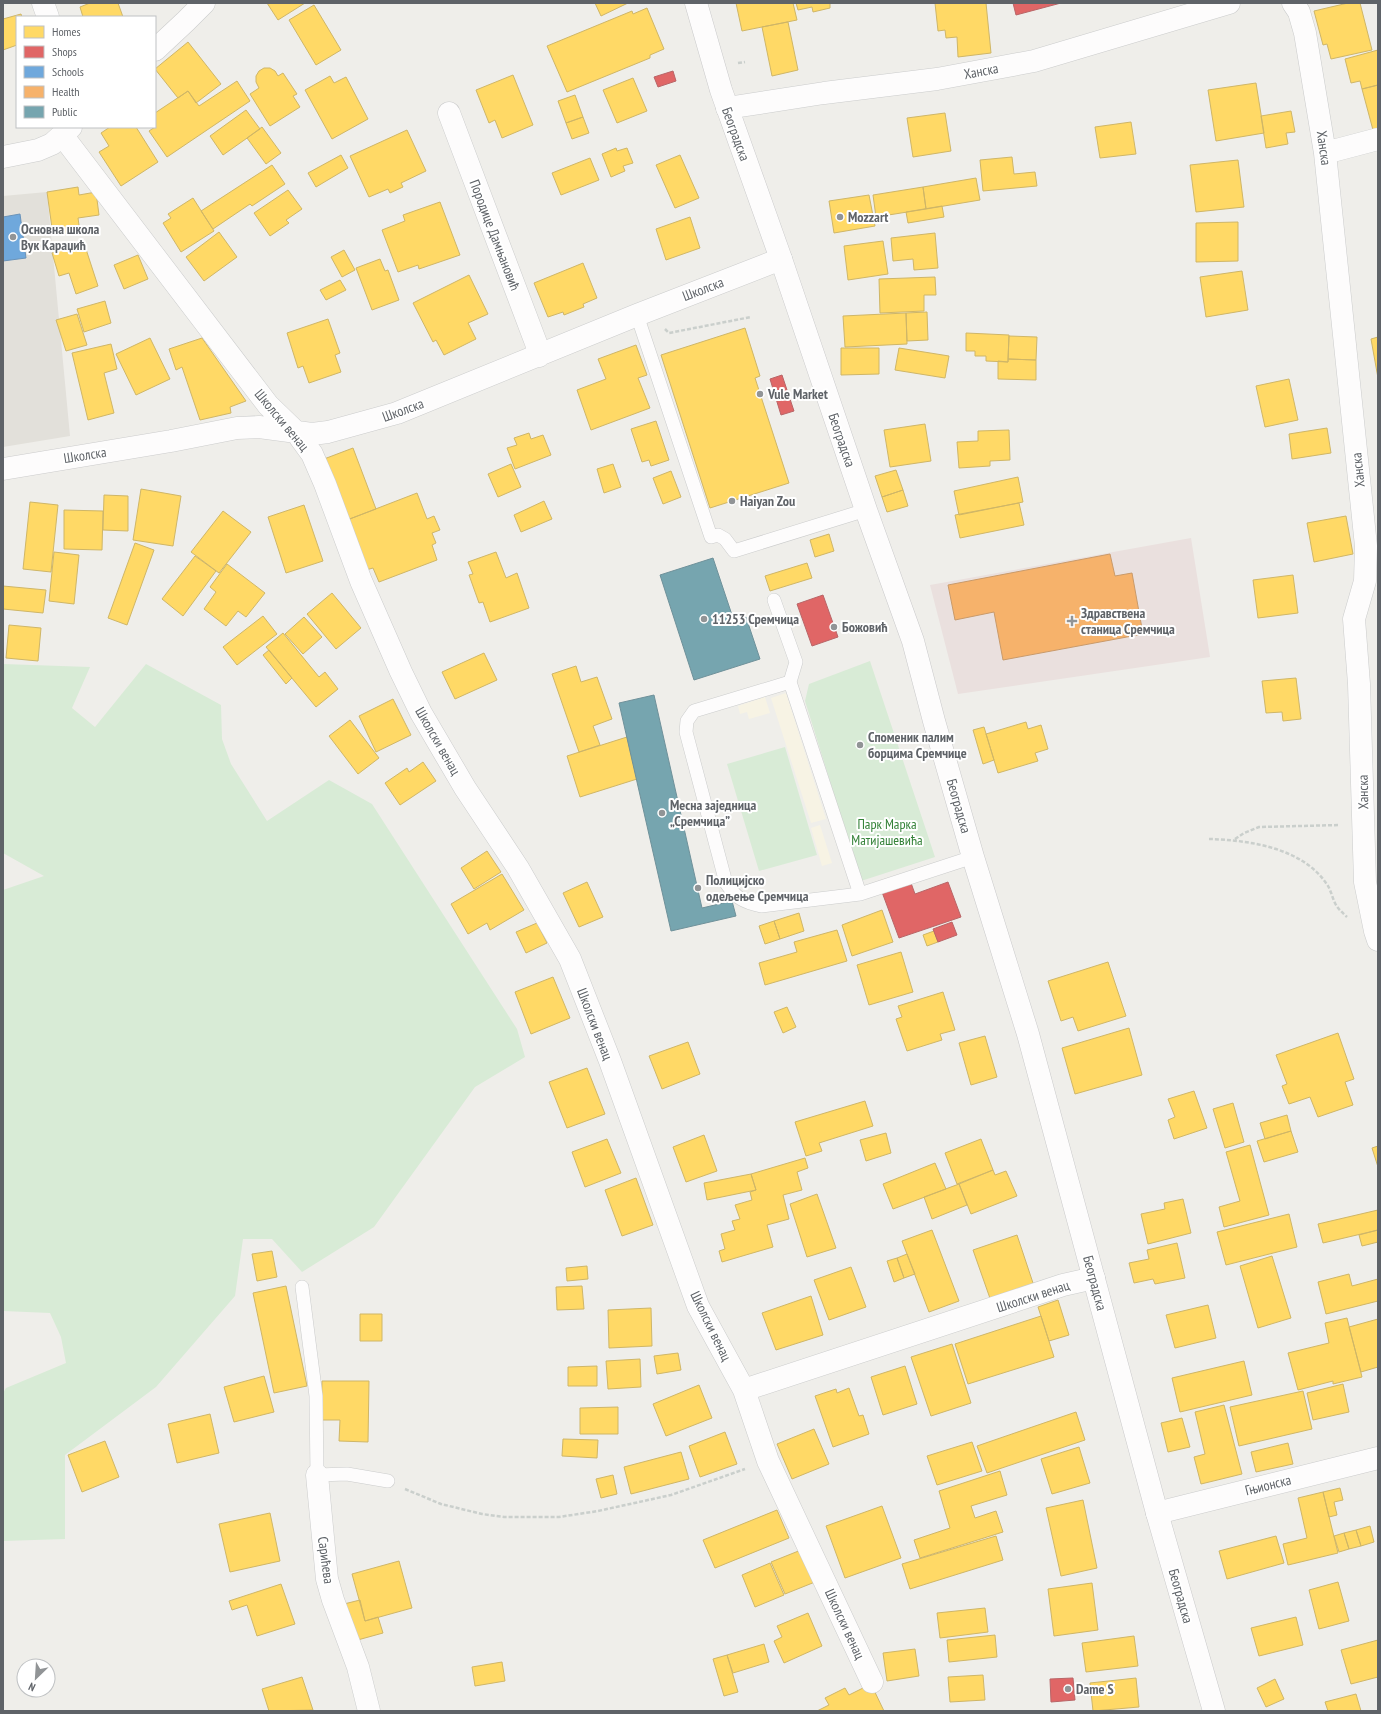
<svg xmlns="http://www.w3.org/2000/svg" width="1381" height="1714" font-family="'PT Sans Narrow',sans-serif">
<style>
.commercial{fill:#f7f3e4}
.education{fill:#e2e0da}
.medical{fill:#eae0de}
.green{fill:#d8ebd6}
.homes{fill:#ffd966;stroke:#cfb667}
.shops{fill:#e06666;stroke:#b96567}
.schools{fill:#6fa8dc;stroke:#6a93b9}
.health{fill:#f6b26b;stroke:#c99a6a}
.public{fill:#76a5af;stroke:#6f919a}
.lines{fill:none;stroke-linecap:round;stroke-linejoin:round}
.service-casing{stroke:#cbcccc;stroke-width:14}
.minor-casing{stroke:#cbcccc;stroke-width:23}
.secondary-casing{stroke:#cacacb;stroke-width:23}
.path{stroke:#cacfcc;stroke-width:2.5;stroke-dasharray:4 2;stroke-linecap:butt}
.service{stroke:#fdfcfc;stroke-width:13}
.minor{stroke:#fdfcfc;stroke-width:22}
.secondary{stroke:#fdfcfc;stroke-width:22}
.poi-dot{fill:#919496;stroke:#fff;stroke-width:1.5}
.labels{text-anchor:middle;stroke-width:4;stroke-linejoin:round;paint-order:stroke}
.street-label{font-size:14px;fill:#5f6368;stroke:#fff}
.poi-label{font-size:14px;font-weight:bold;fill:#5f6368;stroke:#fff;text-anchor:start}
.park-label{font-size:14px;fill:#348238;stroke:#fff}
</style>
<rect width="100%" height="100%" fill="#efeeea"/>
<path class="commercial" d="M786,693l40,126 -15,4 -40,-125z
M765,697l5,16 -21,6 -2,-7 -7,2 -2,-8z
M820,825l12,38 -10,3 -11,-38z"/>
<path class="education" d="M47,192l23,244 -67,11v-251z"/>
<path class="medical" d="M1191,538l19,119 -252,37 -28,-109z"/>
<path class="green" d="M870,661l65,196 -74,24 -56,-180 4,-17z
M3,664l87,3 -18,41 23,19 51,-63 75,41 1,34 9,25 36,57 62,-41 43,24 145,225 8,28 -50,30 -101,140 -72,45 -30,-33h-29l-8,57 -79,91 -91,68v84l-62,2v-148l3,-5 60,-25 -5,-26 -11,-24 -47,-2v-421l41,-14 -41,-23z
M785,747l32,108 -58,16 -32,-107z"/>
<path class="homes" d="M90,3h28l5,14h-40l-3,-10z
M267,3h38l-27,17z
M595,3h33l-27,13z
M736,3h57l4,17 -55,11z
M796,3h34v5l-17,4 -1,-5 -14,3z
M935,3h51l5,50 -33,4 -1,-20 -11,1 -1,-8 -7,1z
M1348,3h12l12,47 -41,9 -4,-15 -4,1 -9,-34z
M314,5l27,45 -25,15 -27,-45z
M647,8l17,41 -14,6v3l-83,34 -20,-46 85,-35 1,3z
M21,14l1,3h-5v28l-14,5v-31z
M788,22l10,48 -26,6 -10,-49z
M188,42l33,42 -25,19 -8,-12 -10,7 -23,-29z
M1378,50v35l-16,4 -2,-8 -9,2 -6,-24z
M264,68h6l5,3 3,5 5,-3 14,21 -4,2 7,11 -30,19 -20,-32 9,-6 -3,-6v-6l3,-5z
M513,75l20,50 -31,13 -7,-18 -6,3 -13,-33z
M330,76l4,7 12,-6 22,42 -36,20 -27,-49z
M633,78l14,33 -30,12 -14,-33z
M237,81l13,20 -83,56 -18,-26 6,-4v-14l33,-22 11,15z
M1256,83l8,50 -48,8 -8,-51z
M1378,85v43l-5,2 -11,-41z
M575,95l8,22 -17,6 -8,-22z
M246,110l14,19 -37,26 -13,-19z
M1291,111l4,21 -9,1 2,11 -22,4 -5,-32z
M945,113l6,38 -38,6 -6,-39z
M583,117l6,16 -17,6 -6,-16z
M1131,122l5,32 -36,4 -5,-31z
M110,127h26l22,35 -37,24 -22,-34 10,-6 -8,-13z
M262,127l19,26 -15,11 -19,-26z
M407,130l19,41 -25,12 2,4 -13,6 -2,-4 -19,8 -19,-41z
M616,148l1,3 10,-3 6,15 -10,3 2,5 -14,6 -9,-23z
M341,155l7,13 -32,19 -8,-14z
M680,155l19,43 -24,10 -19,-43z
M1012,157l2,17 21,-2 2,14 -54,5 -3,-31z
M590,158l9,22 -38,15 -9,-22z
M1238,160l6,47 -48,5 -6,-47z
M272,165l13,19 -33,22 -2,-2 -37,25 -12,-18z
M976,178l4,22 -54,9 -3,-22z
M78,187l1,8 17,-3 3,23 -21,3 2,14 -27,3 -6,-43z
M923,187l3,22 -50,8 -3,-22z
M288,190l14,19 -16,11 3,3 -19,13 -16,-23z
M869,195l6,31 -41,7 -5,-32z
M193,198l21,33 -33,21 -18,-29 8,-5 -3,-4z
M440,202l20,53 -41,14 -1,-4 -20,7 -16,-42 23,-9 -2,-6z
M942,206l2,11 -36,6 -2,-11z
M690,217l10,31 -34,12 -10,-31z
M1238,222v39l-42,1v-39z
M219,232l18,25 -33,24 -18,-24z
M935,233l3,35 -24,2 -1,-11 -20,2 -2,-23z
M883,241l5,33 -40,6 -4,-34z
M84,243l14,43 -22,8 -7,-21 -10,3 -7,-23z
M344,250l11,20 -13,7 -11,-20z
M138,255l10,24 -24,10 -10,-24z
M380,259l5,12 3,-1 11,30 -27,10 -16,-42z
M583,263l14,35 -14,6 1,3 -20,8 -1,-3 -15,5 -14,-34z
M1242,271l6,39 -42,7 -6,-40z
M469,275l19,39 -20,9 8,16 -32,16 -8,-15 -3,2 -20,-39z
M935,277l1,18h-12v16l-44,2 -1,-34z
M340,280l6,10 -20,10 -6,-10z
M105,301l6,22 -27,9 -7,-23z
M927,312l1,28 -21,1 -1,-28z
M906,313l1,31 -62,3 -2,-31z
M77,314l10,31 -21,6 -10,-31z
M328,319l12,34 -5,2 6,17 -32,11 -6,-17 -5,2 -11,-35z
M745,328l15,48 -5,2 34,105 -79,25 -49,-153z
M966,333l43,2 -1,27 -22,-1v-5h-11v-5h-9z
M1009,336l28,1 -1,23 -28,-1z
M1378,337v41l-7,-39z
M150,338l20,41 -34,16 -20,-41z
M202,338l44,63 -16,6 1,6 -31,7 -18,-53 -6,3 -7,-21z
M111,344l6,25 -13,4 10,40 -26,7 -16,-67z
M636,345l11,30 -9,3 12,30 -59,22 -14,-40 29,-11 -8,-20z
M841,348h38v26l-38,1z
M899,348l50,8 -4,22 -50,-8z
M1008,359l28,1v20l-38,-1v-18l10,1z
M1289,379l9,41 -33,7 -9,-41z
M656,421l13,39 -18,6 -2,-6 -7,2 -11,-33z
M925,424l6,37 -41,6 -6,-37z
M1327,428l4,25 -39,6 -3,-25z
M1009,430l1,30 -20,1v5l-31,2 -2,-26 21,-1v-10z
M529,433l2,6 12,-4 8,20 -36,14 -8,-21 10,-3 -3,-7z
M353,448l23,61 -29,11 -23,-61z
M511,464l10,23 -23,10 -10,-23z
M613,464l8,23 -17,6 -7,-24z
M896,470l7,20 -21,7 -7,-21z
M671,471l10,26 -18,7 -10,-26z
M1018,477l5,25 -64,13 -5,-24z
M141,489l40,7 -8,50 -40,-6z
M903,490l5,16 -21,6 -5,-15z
M417,493l10,26 7,-3 6,14 -8,3 4,10 -4,2 5,15 -58,22 -6,-14 -7,2 -19,-50z
M104,495l24,1v35l-25,-1z
M544,501l8,18 -31,13 -7,-17z
M30,502l28,3 -7,67 -28,-3z
M1019,503l5,22 -64,13 -5,-23z
M304,505l19,56 -37,12 -18,-56z
M64,510l39,1 -1,39 -38,-1z
M223,511l28,21 -32,41 -28,-21z
M1346,516l7,38 -39,8 -7,-39z
M829,534l5,17 -19,6 -5,-17z
M135,543l19,7 -27,75 -19,-7z
M54,552l25,3 -5,49 -25,-3z
M496,552l10,26 11,-5 12,35 -39,14 -7,-20 -4,1 -10,-28 4,-1 -5,-12z
M195,556l21,15 -33,45 -21,-17z
M807,563l5,15 -42,13 -5,-15z
M227,564l38,29 -19,24 -8,-6 -12,15 -22,-17 12,-17 -6,-5z
M1293,575l5,38 -40,5 -5,-38z
M3,586l43,4 -3,23 -40,-4z
M332,593l29,35 -25,21 -29,-35z
M263,616l14,18 -40,31 -14,-18z
M304,617l18,20 -19,17 -18,-20z
M9,625l32,3 -3,33 -32,-3z
M283,633l36,44 6,-5 13,17 -22,18 -50,-60z
M269,650l23,28 -6,6 -23,-29z
M484,653l13,27 -42,19 -13,-27z
M576,666l5,16 16,-5 15,42 -19,7 7,19 -21,7 -27,-78z
M1296,678l5,41 -18,2 -1,-9 -16,1 -4,-32z
M393,699l18,36 -35,17 -17,-36z
M350,720l29,38 -21,16 -29,-38z
M1026,722l2,7 13,-4 7,24 -13,4 3,8 -40,12 -12,-39z
M984,727l10,33 -11,4 -10,-34z
M627,737l10,42 -57,18 -13,-41z
M423,762l13,19 -36,24 -15,-22 22,-15 2,4z
M487,851l14,21 -27,17 -13,-21z
M502,874l22,36 -34,20 -3,-7 -19,11 -17,-30z
M587,882l16,35 -24,10 -16,-34z
M882,910l11,32 -41,14 -10,-31z
M799,913l5,18 -24,8 -6,-18z
M774,921l6,18 -15,5 -6,-18z
M537,923l10,20 -21,10 -10,-21z
M837,930l10,31 -82,24 -6,-22 38,-11 -3,-10z
M934,931l4,11 -11,4 -4,-11z
M901,952l12,40 -44,13 -12,-40z
M1108,962l18,54 -48,15 -5,-14 -12,4 -13,-40z
M553,977l17,41 -39,16 -16,-42z
M943,992l12,38 -15,4 2,6 -35,11 -11,-32 6,-2 -4,-11z
M787,1007l9,20 -13,6 -9,-21z
M1129,1028l13,47 -67,19 -13,-46z
M1338,1033l16,46 -9,3 8,23 -35,12 -8,-20 -21,7 -7,-18 5,-2 -11,-29z
M985,1036l12,41 -26,8 -12,-42z
M688,1042l12,32 -38,15 -13,-33z
M587,1068l18,46 -38,14 -18,-46z
M1194,1091l13,37 -33,11 -6,-19 7,-3 -7,-18z
M865,1101l8,25 -54,17 3,8 -16,5 -11,-34z
M1233,1103l11,39 -19,6 -12,-39z
M1287,1115l4,16 -26,8 -5,-16z
M1291,1131l7,21 -34,10 -7,-21z
M886,1133l5,20 -25,8 -6,-21z
M704,1135l13,36 -31,11 -13,-35z
M607,1139l14,34 -36,14 -13,-35z
M981,1139l12,31 -36,14 -12,-31z
M1250,1145l19,70 -45,12 -5,-20 21,-6 -14,-49z
M1378,1146v21l-6,-19z
M805,1158l3,10 -11,4 5,18 -19,5 6,24 -22,6 6,22 -51,15 -3,-11 6,-2 -4,-15 14,-4 -3,-9 8,-2 -5,-14 17,-5 -2,-8 6,-2 -5,-16z
M935,1163l11,26 -53,20 -10,-25z
M993,1170l2,5 11,-4 11,25 -46,18 -12,-30z
M751,1174l5,16 -49,10 -3,-17z
M636,1178l17,47 -31,11 -17,-46z
M959,1184l8,21 -35,14 -8,-22z
M817,1194l19,54 -29,9 -17,-53z
M1183,1199l8,34 -43,11 -7,-30 24,-5 -1,-6z
M1378,1210v20l-55,13 -5,-19z
M1289,1214l8,33 -71,18 -9,-33z
M932,1230l27,71 -30,11 -27,-71z
M1378,1230v12l-16,4 -3,-11z
M1017,1235l18,54 -43,15 -19,-54z
M1177,1243l8,35 -30,6 -2,-5 -19,4 -5,-20 20,-4 -2,-9z
M272,1251l5,26 -20,4 -5,-27z
M907,1254l8,20 -11,4 -7,-20z
M1272,1256l19,62 -33,10 -18,-62z
M897,1258l7,20 -10,4 -7,-21z
M587,1266l1,13 -21,2 -1,-13z
M851,1267l15,40 -37,13 -15,-40z
M1349,1274l3,12 26,-7v22l-52,13 -8,-32z
M286,1286l21,100 -33,7 -21,-100z
M582,1286l2,23 -27,1 -1,-23z
M811,1296l12,39 -47,15 -14,-37z
M1058,1300l11,35 -20,6 -11,-34z
M1208,1305l8,33 -41,10 -9,-33z
M651,1308l1,38 -43,2 -1,-38z
M360,1314h22v27h-22z
M1041,1316l13,41 -86,27 -13,-40z
M1347,1318l15,59 -29,7v-3l-35,9 -10,-37 41,-10 -4,-20z
M1378,1319v48l-17,5 -12,-45z
M952,1344l19,59 -40,13 -20,-59z
M678,1353l3,17 -24,4 -3,-18z
M640,1359l1,28 -33,2 -2,-28z
M1244,1361l8,34 -72,17 -8,-34z
M597,1366v20h-29v-19z
M905,1366l12,38 -34,11 -12,-38z
M264,1376l10,36 -40,10 -10,-35z
M322,1381h47l-1,61 -29,-1 1,-21h-19z
M1343,1384l6,28 -36,8 -6,-27z
M699,1385l13,33 -46,18 -13,-32z
M849,1388l10,28 4,-1 6,19 -36,13 -18,-51 21,-7 1,4z
M1303,1391l9,38 -73,17 -9,-39z
M1224,1405l18,69 -41,10 -7,-27 11,-3 -10,-42z
M618,1407v27h-38v-26z
M1076,1412l9,28 -98,33 -10,-27z
M210,1414l9,39 -42,10 -9,-39z
M1182,1418l8,29 -22,5 -7,-29z
M814,1429l15,35 -37,15 -15,-35z
M725,1432l12,32 -37,13 -11,-31z
M563,1439l35,1 -1,18 -35,-2z
M105,1441l14,36 -37,15 -14,-37z
M972,1442l10,29 -45,14 -10,-29z
M1288,1443l5,21 -37,8 -5,-20z
M1079,1447l11,36 -38,11 -11,-35z
M681,1452l8,27 -58,15 -7,-27z
M1000,1471l7,24 -36,11 4,12 21,-7 7,21 -83,26 -6,-18 36,-12 -11,-37z
M613,1475l4,19 -16,4 -5,-19z
M1340,1488l3,12 -9,2 3,13 -8,2 -6,-25z
M1323,1492l15,61 -50,12 -5,-21 24,-6 -9,-40z
M1083,1500l14,68 -36,8 -15,-68z
M882,1506l19,52 -56,20 -19,-52z
M777,1510l12,28 -74,30 -12,-28z
M270,1513l10,48 -50,11 -11,-48z
M1370,1526l4,16 -13,4 -5,-16z
M1356,1530l5,16 -12,3 -5,-16z
M1344,1533l5,16 -10,3 -5,-16z
M996,1536l7,24 -93,29 -8,-25z
M1276,1536l8,27 -57,16 -8,-28z
M801,1550l14,32 -30,12 -14,-32z
M399,1561l13,47 -47,13 -13,-47z
M770,1563l14,32 -29,12 -13,-32z
M1338,1582l11,39 -30,8 -10,-39z
M1092,1583l6,47 -44,6 -6,-47z
M281,1584l14,40 -38,12 -10,-31 -15,5 -3,-9z
M360,1600l5,21 13,-4 5,16 -29,8 -10,-37z
M985,1608l3,24 -48,6 -3,-25z
M808,1613l14,33 -38,17 -10,-22 8,-4 -5,-11z
M1296,1617l7,28 -44,11 -8,-28z
M995,1635l2,22 -48,5 -2,-22z
M1134,1636l4,30 -52,6 -4,-29z
M1378,1640v37l-27,7 -10,-34z
M764,1644l5,18 -36,11 -6,-18z
M915,1649l4,27 -32,5 -4,-28z
M727,1655l11,37 -14,4 -11,-37z
M502,1662l3,19 -30,5 -3,-19z
M983,1675l2,25 -35,2 -2,-25z
M302,1677l11,33 -44,1 -7,-22z
M1136,1678l3,29 -46,4 -3,-28z
M1275,1679l9,20 -18,8 -9,-19z
M871,1684l13,27h-67l12,-6 -4,-7 20,-10 4,7z
M1356,1694l5,17h-33l-3,-9z"/>
<path class="shops" d="M1013,3h48l-45,12z
M673,71l3,10 -18,6 -4,-10z
M782,375l12,36 -13,4 -11,-36z
M823,595l15,42 -26,9 -15,-42z
M948,882l13,35 -62,21 -17,-46 29,-9 4,11z
M952,922l5,13 -19,7 -5,-13z
M1073,1678l2,22 -24,2 -1,-23z"/>
<path class="schools" d="M20,214l6,44 -23,3v-44z"/>
<path class="health" d="M1110,554l5,22 17,-3 11,61 -140,26 -9,-48 -39,8 -7,-35z"/>
<path class="public" d="M713,558l21,63 12,-4 14,42 -66,21 -34,-105z
M654,695l48,213 30,-7 4,15 -65,15 -52,-228z"/>
<g class="lines">
<defs>
<path id="service" d="M637,315l74,222 7,-2 7,4 9,12 132,-41
M774,600l22,62 -6,20 -96,29 -7,10 -1,11 40,151c10,15 17,19 35,23l99,-12 113,-37
M790,682l70,212
M302,1287l14,109 1,79 30,-1 41,7"/>
<path id="minor" d="M43,3l5,14
M1293,3l6,9 6,21 20,120 41,393 -1,35 -11,38 5,65 6,198 10,49 3,9
M155,50l31,-29 18,-18
M727,108l97,-15 113,-14 97,-18 195,-58
M449,113l87,230 3,13
M62,135l206,270 28,27 16,22 13,30 36,97 40,91 20,41 44,75 53,80 52,91 40,102 88,245 46,84 319,-105 31,-7
M1325,153l53,-14
M3,157l35,-7 14,-6 19,-17
M3,469l168,-28 66,-13 22,-1 53,7 16,-2 69,-19 240,-98 144,-56
M744,1390l24,71 104,221
M317,1475l10,104 6,21 25,67 11,44
M1157,1513l221,-55"/>
<path id="secondary" d="M696,3l25,87 60,169 85,251 47,131 21,80 39,136 55,177 129,479 57,198"/>
</defs>
<use href="#service" class="service-casing"/>
<use href="#minor" class="minor-casing"/>
<use href="#secondary" class="secondary-casing"/>
<path class="path" d="M738,63l7,-1
M665,329l4,4 82,-16
M1209,839c40,1 93,9 117,44 5,6 6,15 10,22 3,5 7,8 11,12
M1235,839l9,-6 15,-6 81,-2
M405,1489l36,15 41,10 22,3h55l39,-6 73,-16 74,-26"/>
<use href="#service" class="service"/>
<use href="#minor" class="minor"/>
<use href="#secondary" class="secondary"/>
</g>
<g class="poi-dot">
<circle cx="840" cy="217" r="4"/>
<circle cx="13" cy="237" r="4"/>
<circle cx="760" cy="394" r="4"/>
<circle cx="732" cy="501" r="4"/>
<circle cx="704" cy="619" r="4"/>
<path d="M1070 615h4v4h4v4h-4v4h-4v-4h-4v-4h4z"/>
<circle cx="834" cy="627" r="4"/>
<circle cx="860" cy="745" r="4"/>
<circle cx="662" cy="813" r="4"/>
<circle cx="698" cy="888" r="4"/>
<circle cx="1068" cy="1689" r="4"/>
</g>
<g class="labels">
<g class="street-label">
<text transform="translate(981 71) rotate(-11)" y="5">Ханска</text>
<text transform="translate(736 134) rotate(70)" y="5">Београдска</text>
<text transform="translate(1324 148) rotate(82)" y="5">Ханска</text>
<text transform="translate(495 235) rotate(69)" y="5">Породице Дамњановић</text>
<text transform="translate(703 289) rotate(-21)" y="5">Школска</text>
<text transform="translate(403 410) rotate(-20)" y="5">Школска</text>
<text transform="translate(282 420) rotate(50)" y="5">Школски венац</text>
<text transform="translate(842 440) rotate(71)" y="5">Београдска</text>
<text transform="translate(85 455) rotate(-9)" y="5">Школска</text>
<text transform="translate(1358 470) rotate(-96)" y="5">Ханска</text>
<text transform="translate(438 741) rotate(60)" y="5">Школски венац</text>
<text transform="translate(1363 792) rotate(-91)" y="5">Ханска</text>
<text transform="translate(959 806) rotate(74)" y="5">Београдска</text>
<text transform="translate(595 1024) rotate(69)" y="5">Школски венац</text>
<text transform="translate(1095 1283) rotate(75)" y="5">Београдска</text>
<text transform="translate(1033 1296) rotate(-18)" y="5">Школски венац</text>
<text transform="translate(711 1326) rotate(64)" y="5">Школски венац</text>
<text transform="translate(1268 1485) rotate(-14)" y="5">Гњионска</text>
<text transform="translate(326 1560) rotate(82)" y="5">Сарићева</text>
<text transform="translate(1181 1596) rotate(74)" y="5">Београдска</text>
<text transform="translate(845 1624) rotate(65)" y="5">Школски венац</text>
</g>
<g class="poi-label">
<text x="848" y="222">Mozzart</text>
<text x="21" y="234">Основна школа<tspan x="21" dy="16">Вук Караџић</tspan></text>
<text x="768" y="399">Vule Market</text>
<text x="740" y="506">Haiyan Zou</text>
<text x="1081" y="618">Здравствена<tspan x="1081" dy="16">станица Сремчица</tspan></text>
<text x="712" y="624">11253 Сремчица</text>
<text x="842" y="632">Божовић</text>
<text x="868" y="742">Споменик палим<tspan x="868" dy="16">борцима Сремчице</tspan></text>
<text x="670" y="810">Месна заједница<tspan x="670" dy="16">„Сремчица”</tspan></text>
<text x="706" y="885">Полицијско<tspan x="706" dy="16">одељење Сремчица</tspan></text>
<text x="1076" y="1694">Dame S</text>
</g>
<g class="park-label">
<text x="887" y="829">Парк Марка<tspan x="887" dy="16">Матијашевића</tspan></text>
</g>
</g>
<rect width="1381" height="1714" fill="none" stroke="#5f6368" stroke-width="8"/>
<rect x="16" y="16" width="140" height="112" fill="#ffffff" stroke="#bfc1c3"/>
<rect x="24" y="26" width="20" height="12" fill="#ffd966" stroke="#bfc1c3"/>
<text x="52" y="36" font-size="12" fill="#5f6368">Homes</text>
<rect x="24" y="46" width="20" height="12" fill="#e06666" stroke="#bfc1c3"/>
<text x="52" y="56" font-size="12" fill="#5f6368">Shops</text>
<rect x="24" y="66" width="20" height="12" fill="#6fa8dc" stroke="#bfc1c3"/>
<text x="52" y="76" font-size="12" fill="#5f6368">Schools</text>
<rect x="24" y="86" width="20" height="12" fill="#f6b26b" stroke="#bfc1c3"/>
<text x="52" y="96" font-size="12" fill="#5f6368">Health</text>
<rect x="24" y="106" width="20" height="12" fill="#76a5af" stroke="#bfc1c3"/>
<text x="52" y="116" font-size="12" fill="#5f6368">Public</text>
<g transform="translate(36 1678) rotate(205)"><circle r="19" fill="#ffffff" stroke="#bfc1c3"/>
<path d="M0-3L7 15L0 10L-7 15Z" fill="#919496"/>
<text y="-6" font-size="11" font-weight="bold" text-anchor="middle" fill="#5f6368">N</text>
</g>
</svg>
